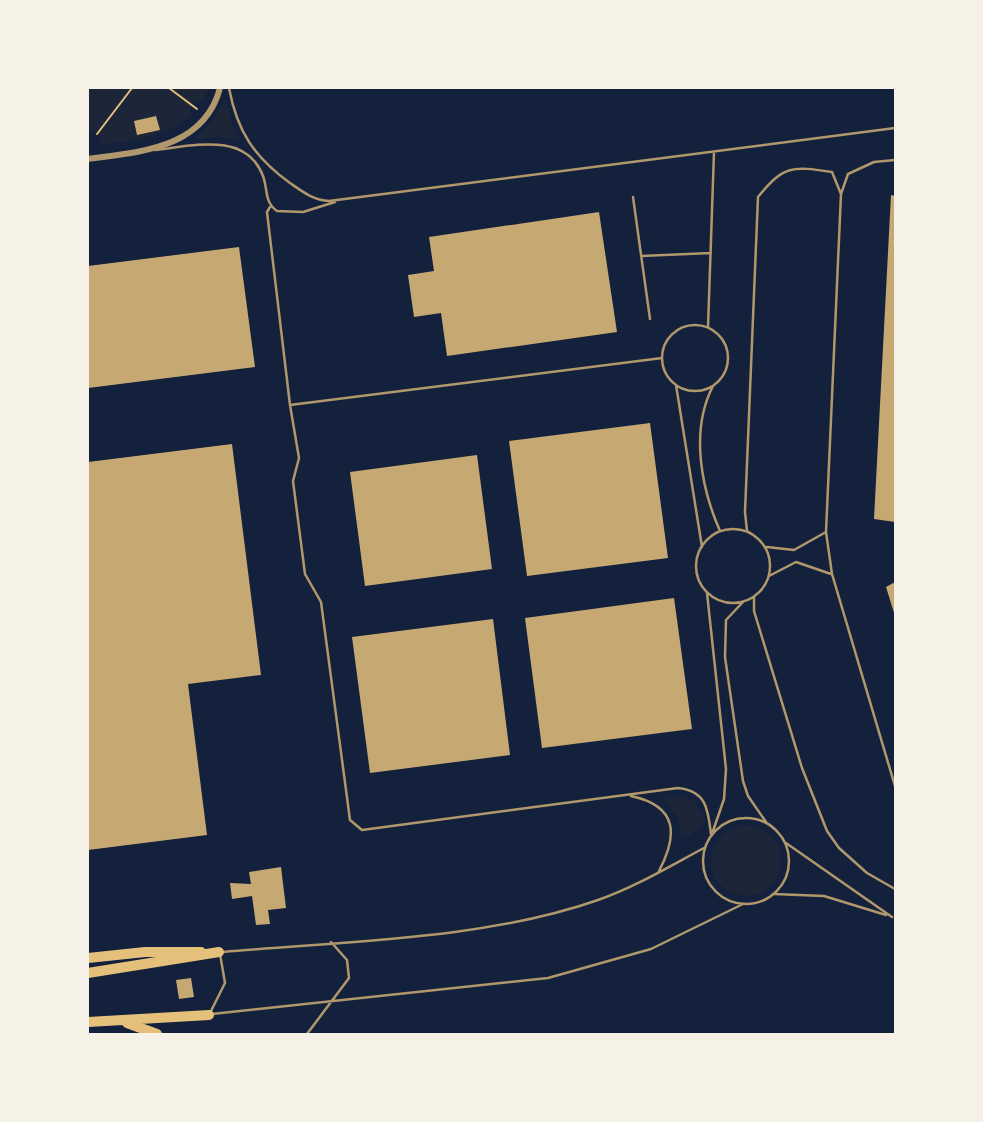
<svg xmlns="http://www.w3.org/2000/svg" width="983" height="1122" font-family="'Titillium Web',sans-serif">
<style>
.green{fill:#1d2539}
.building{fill:#c6a872}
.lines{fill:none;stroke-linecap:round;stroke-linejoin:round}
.path{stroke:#e5c07b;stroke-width:2}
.service{stroke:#b1986c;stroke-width:2.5}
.minor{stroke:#b1986c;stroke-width:6}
.trunk{stroke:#e5c07b;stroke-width:10}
</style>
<rect width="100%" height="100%" fill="#14213d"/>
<path class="green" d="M88,88h121l-7,13h-7l-5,5 2,9c-27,23 -57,25 -91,30l-2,-10 -11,-3z
M226,98l6,27 7,14 -18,-2 -26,2 19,-21z
M680,796l14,5 11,17 -3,8 -16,11 -5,-2 -2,-16 -14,-18 1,-3z
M711 861a35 35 0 1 1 70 0a35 35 0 1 1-70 0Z"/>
<path class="building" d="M156,116l4,14 -23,5 -3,-14z
M891,195l4,1v326l-21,-3z
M599,212l18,120 -170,24 -6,-43 -27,4 -6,-42 26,-4 -5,-34z
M239,247l16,120 -167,21v-122z
M650,423l18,135 -141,18 -18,-135z
M232,444l29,231 -73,9 19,151 -119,15v-388z
M477,455l15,114 -127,17 -15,-114z
M895,582v34l-9,-29z
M674,598l18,131 -150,19 -17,-130z
M493,619l17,136 -140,18 -18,-136z
M281,867l5,41 -18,2 2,14 -14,1 -4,-29 -20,3 -2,-16 21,1 -2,-12z
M191,978l3,19 -15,2 -3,-19z"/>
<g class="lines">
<path class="path" d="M169,88l28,21
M97,134l35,-46"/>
<path class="service" d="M229,88c8,43 25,69 61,95 13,9 23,17 39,18l566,-73
M155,150c37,-4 91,-19 108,26 5,13 1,26 14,35l26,1 32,-10
M895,160l-21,2 -26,12 -7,20 -15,338 6,42 63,212
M633,197l17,122
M270,207l-3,5 23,193
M641,256l70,-3
M662 358a33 33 0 1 1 66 0a33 33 0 1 1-66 0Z
M708,327l6,-175
M662,358l-372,47 9,53 -6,23 12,93 16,28 29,218 12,10 316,-42c29,3 30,22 33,46
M676,385l26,162
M713,386c-23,44 -12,102 7,145
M696 566a37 37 0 1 1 74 0a37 37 0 1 1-74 0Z
M747,531l-2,-19 13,-315c26,-32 34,-31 74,-25l9,22
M767,547l27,3 32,-18
M769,576l27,-14 35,12
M707,593l19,176 -2,30 -11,32
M754,597v14l48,157 25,63 12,17 28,25 28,16
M743,602l-17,18 -1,37 18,124 5,15 18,26
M631,796c47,10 47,39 28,75
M703 861a43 43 0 1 1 86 0a43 43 0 1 1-86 0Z
M786,843l106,74
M774,894l50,2 62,19
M223,952c121,-11 261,-12 375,-52 37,-13 72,-34 106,-52
M210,1013l15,-30 -5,-29
M212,1014l336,-36 103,-29 92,-45
M307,1034l42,-56 -2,-18 -16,-18"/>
<path class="minor" d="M88,159c51,-7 116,-10 132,-71"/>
<path class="trunk" d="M88,958l57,-6h56
M88,973l131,-21
M88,1022l121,-7
M127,1023l30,11"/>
</g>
<rect width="983" height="1122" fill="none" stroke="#f6f1e7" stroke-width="178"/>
</svg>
